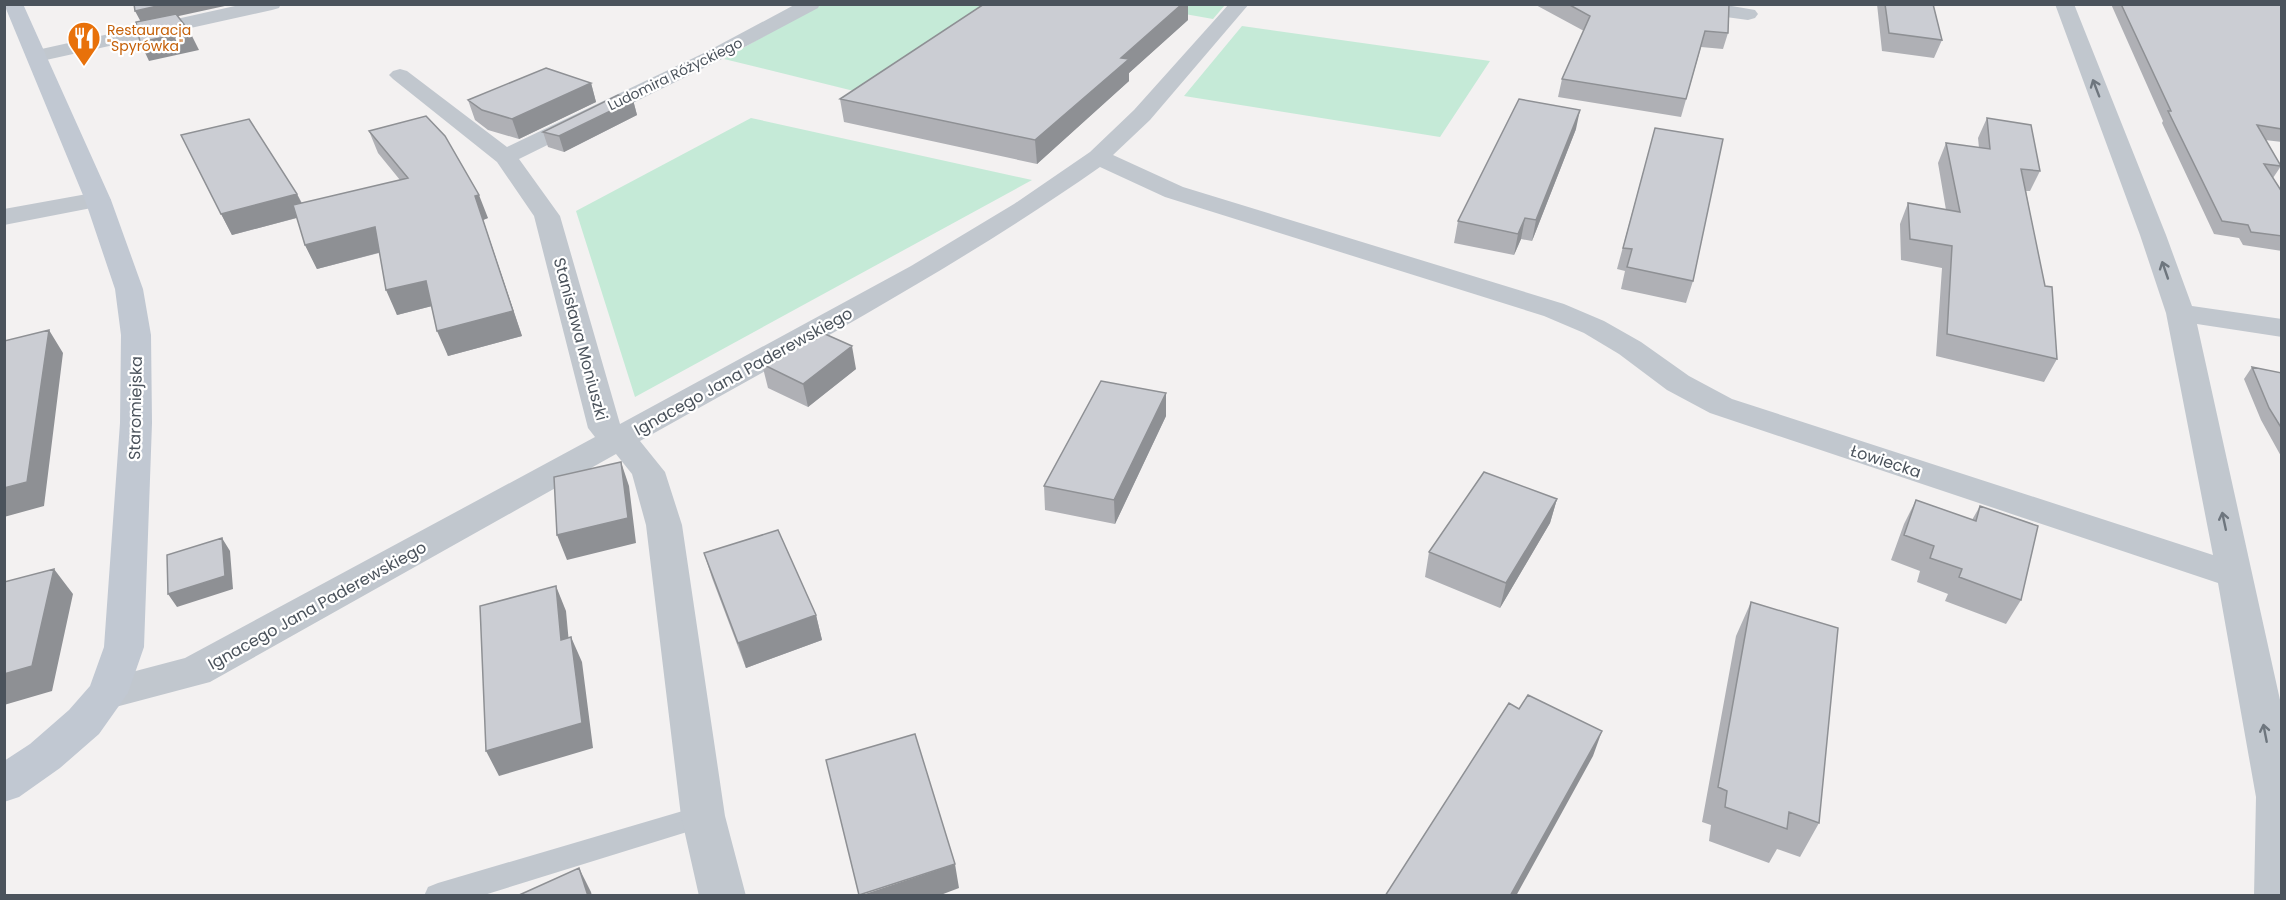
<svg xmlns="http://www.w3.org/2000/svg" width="2286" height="900" font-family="Poppins,sans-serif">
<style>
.green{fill:#c5ead7}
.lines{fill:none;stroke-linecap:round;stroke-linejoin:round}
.lane{fill:#c1c7ce;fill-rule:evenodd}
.street{fill:#c1c7ce;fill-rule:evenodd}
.secondary{fill:#c1c8d2;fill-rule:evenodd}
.wall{fill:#afb0b5}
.shaded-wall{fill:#8e9094}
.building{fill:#cbcdd3;stroke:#8e9094;stroke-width:1.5}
.oneway{stroke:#6e767e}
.labels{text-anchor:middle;stroke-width:4.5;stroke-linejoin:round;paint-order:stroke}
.far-food-label{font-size:14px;fill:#c56008;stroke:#fff;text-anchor:start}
.far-street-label{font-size:14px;fill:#4b535c;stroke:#fff}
.street-label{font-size:16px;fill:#4b535c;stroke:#fff}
</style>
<rect width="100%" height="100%" fill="#f3f1f1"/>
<path class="green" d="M818,5h196l-148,89 -142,-35z
M1134,5h91l-12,14z
M1242,26l248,35 -50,76 -256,-41z
M751,118l281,62 -397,217 -59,-186z"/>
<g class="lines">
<path class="lane" d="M703,805l9,3 4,8 -4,8 -9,3 -222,69h-57l4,-9 10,-4z"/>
<path class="street" d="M244,4h37l-2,4 -7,2 -235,52 -7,-2 -3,-4 3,-4 7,-2z
M796,4h24l-2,4 -98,52 -201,99 41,57 60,208 291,-158 103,-62 76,-52 44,-42 95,-106h20l-99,116 -37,35 70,32 381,117 40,17 37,21 48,34 43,23 481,156 -47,-242 -26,-78 -85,-231h19l92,231 26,71 90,13v18l-85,-13 85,385v187h-28l2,-99 -38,-214 -508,-170 -43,-23 -48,-36 -35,-21 -40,-17 -379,-119 -65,-30c-147,103 -304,186 -460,274l25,31 17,53 43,291 21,80h-47l-18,-80 -35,-291 -14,-51 -16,-20 -406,228 -102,27 -14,-5 -6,-11 6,-11 91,-24 410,-221 -7,-9 -54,-212 -37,-54 -104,-83 -4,-4 4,-4 7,-2 7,2 100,76 199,-95z
M1665,4h55l35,6 3,4 -3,4 -7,2 -74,-10 -7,-2z
M98,192l9,3 4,5 -4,5 -103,20v-16z"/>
<path class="secondary" d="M4,4h19l88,196 32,89 8,46 1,88 -8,224 -16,46 -29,41 -39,34 -41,29 -15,5v-41l26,-17 39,-34 21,-24 14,-39 16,-224 1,-88 -6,-46 -30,-89z"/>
</g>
<path class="wall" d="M1534,4h195l-1,29 -5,16 -22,-2 -20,70 -123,-20 4,-18 22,-48z
M1877,4h56l9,36 -8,18 -52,-7z
M2111,4h171v138l-17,-2 16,26 -8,12 9,14v59l-39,-6 -4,-7 -25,-4 -52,-111 1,-2z
M1188,20l-59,53v8l-92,83 -193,-42 -4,-23z
M591,83l5,19 -77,37 -31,-9 -13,-10 -7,-20z
M633,100l4,15 -73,37 -16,-5 -5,-15z
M1987,118l53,53 -10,20h-4l31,168 -13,23 -108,-26 6,-88 -41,-8 -1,-36 8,-21 38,7 -8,-47 8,-20 33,5 -1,-10z
M1655,128l38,153 -7,22 -65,-14 4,-18 -8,-2z
M1576,129l-44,112 -11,-2 -7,16 -60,-12 4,-22z
M369,131l119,87 -5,2 39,116 -74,20 -16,-50 -35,9 -18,-62 -62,16 -12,-24 -8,-27 -65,17 -51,-100 116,59 5,9 98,-23 -22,-27z
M762,364l94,5 -48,38 -40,-19z
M2252,367l30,6v85l-21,-38 -17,-41z
M1166,393v23l-51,108 -70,-14 -1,-24z
M1557,499l-7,24 -50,85 -75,-31 4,-25z
M1916,500l56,20 8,-14 41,94 -15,24 -61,-23 3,-7 -31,-12 3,-11 -29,-11 13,-36z
M704,553l112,62 6,25 -76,28 -34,-90z
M1751,602l68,221 -19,34 -23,-8 -8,14 -60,-22 2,-16 -9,-3 34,-186z"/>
<path class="shaded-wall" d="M166,4h68l-92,20 -7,-13z
M1182,4h6v16l-59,53v8l-92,83 -2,-24 86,-82z
M190,32l9,18 -50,11 -9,-19z
M591,83l5,19 -77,37 -7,-20z
M633,100l4,15 -73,37 -5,-16z
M1580,110l-4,19 -44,112 4,-21z
M297,194l10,21 -75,20 -11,-21z
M479,195l9,23 -5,2 39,116 -74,20 -11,-25 38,-135z
M1525,218l-4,21 -7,16 4,-21z
M375,227l10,24 -68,18 -12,-24z
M426,281l10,24 -39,10 -11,-25z
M49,330l14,23 -19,153 -40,11v-29z
M852,346l4,23 -48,38 -5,-23z
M1166,393v23l-51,108 -1,-24z
M621,462l8,24 7,57 -69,17 -10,-25z
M1557,499l-7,24 -50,85 6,-25z
M222,538l8,13 3,38 -56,18 -9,-13z
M54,569l19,25 -21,97 -48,14v-31z
M556,586l10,25 5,54 -10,-25z
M816,615l6,25 -76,28 -8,-25z
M571,637l11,25 11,86 -94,28 -13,-25z
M1602,731l-9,25 -77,140h-6z
M955,864l4,24 -21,8h-79z
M579,868l12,24 1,4h-4z"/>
<path class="building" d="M134,4h32l-31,7z
M984,4h198l-61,54 8,1 -94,81 -195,-41z
M1568,4h161l-1,29 -23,-2 -19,68 -124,-20 28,-63z
M1885,4h48l9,36 -53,-7z
M2121,4h161v125l-25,-4 24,41 -17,-2 18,28v44l-31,-4 -3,-7 -26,-4 -54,-110h3z
M176,14l14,18 -50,10 -4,-20z
M546,68l45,15 -79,36 -30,-9 -14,-10z
M618,95l15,5 -74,36 -16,-4z
M1519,99l61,11 -44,110 -11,-2 -7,16 -60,-13z
M426,116l19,20 34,59 -4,1 38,115 -76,20 -11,-50 -40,9 -11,-63 -70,18 -12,-40 115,-27 -39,-47z
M1987,118l44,7 9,46 -19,-2 24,117 7,1 5,72 -110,-25 5,-88 -42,-7 -2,-36 52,9 -14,-69 44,6z
M249,119l48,75 -76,20 -40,-79z
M1655,128l68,11 -30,142 -66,-14 5,-18 -9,-1z
M49,330l-22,152 -23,6v-147z
M816,330l36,16 -49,38 -41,-20z
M2252,367l30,6v56l-13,-21z
M1101,381l65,12 -52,107 -70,-14z
M621,462l7,56 -71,17 -3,-58z
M1484,472l73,27 -51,84 -77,-31z
M1916,500l60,21 4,-15 58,20 -17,74 -62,-23 3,-8 -32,-11 4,-12 -30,-11z
M778,530l38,85 -78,28 -34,-90z
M222,538l3,38 -57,18 -1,-39z
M54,569l-22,97 -28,8v-92z
M556,586l5,54 10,-3 11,86 -96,28 -6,-145z
M1751,602l87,26 -19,195 -30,-11 -2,17 -62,-22 2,-16 -9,-4z
M1528,695l74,36 -92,165h-125l124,-193 10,6z
M915,734l40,130 -96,31 -33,-135z
M579,868l9,28h-71z"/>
<defs><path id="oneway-shaft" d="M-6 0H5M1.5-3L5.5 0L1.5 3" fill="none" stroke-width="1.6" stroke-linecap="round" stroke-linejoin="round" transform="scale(1.5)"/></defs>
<g class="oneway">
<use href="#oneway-shaft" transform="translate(2096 88) rotate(-111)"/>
<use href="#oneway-shaft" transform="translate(2165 270) rotate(-109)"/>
<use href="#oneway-shaft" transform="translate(2224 521) rotate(-102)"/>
<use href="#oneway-shaft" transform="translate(2265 733) rotate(-101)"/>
</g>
<defs>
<symbol id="restaurant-pin" viewBox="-11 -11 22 30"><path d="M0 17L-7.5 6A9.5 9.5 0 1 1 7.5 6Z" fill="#e8710a" stroke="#fff"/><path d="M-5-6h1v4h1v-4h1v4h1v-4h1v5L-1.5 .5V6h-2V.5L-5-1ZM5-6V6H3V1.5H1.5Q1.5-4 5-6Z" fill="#fff"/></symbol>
</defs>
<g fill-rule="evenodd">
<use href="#restaurant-pin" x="65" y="19" width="38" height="52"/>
</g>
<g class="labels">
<g class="far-food-label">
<text x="107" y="35">Restauracja<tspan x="107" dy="16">"Spyrówka"</tspan></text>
</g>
<g class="far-street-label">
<text transform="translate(675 74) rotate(-26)" y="5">Ludomira Różyckiego</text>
</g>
<g class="street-label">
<text transform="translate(581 339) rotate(75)" y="6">Stanisława Moniuszki</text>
<text transform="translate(743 371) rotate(-29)" y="6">Ignacego Jana Paderewskiego</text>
<text transform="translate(135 408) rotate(-89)" y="6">Staromiejska</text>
<text transform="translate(1886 461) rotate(18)" y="6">Łowiecka</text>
<text transform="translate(317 605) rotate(-29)" y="6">Ignacego Jana Paderewskiego</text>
</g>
</g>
<rect width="2286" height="900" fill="none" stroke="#4b535c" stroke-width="12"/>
</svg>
